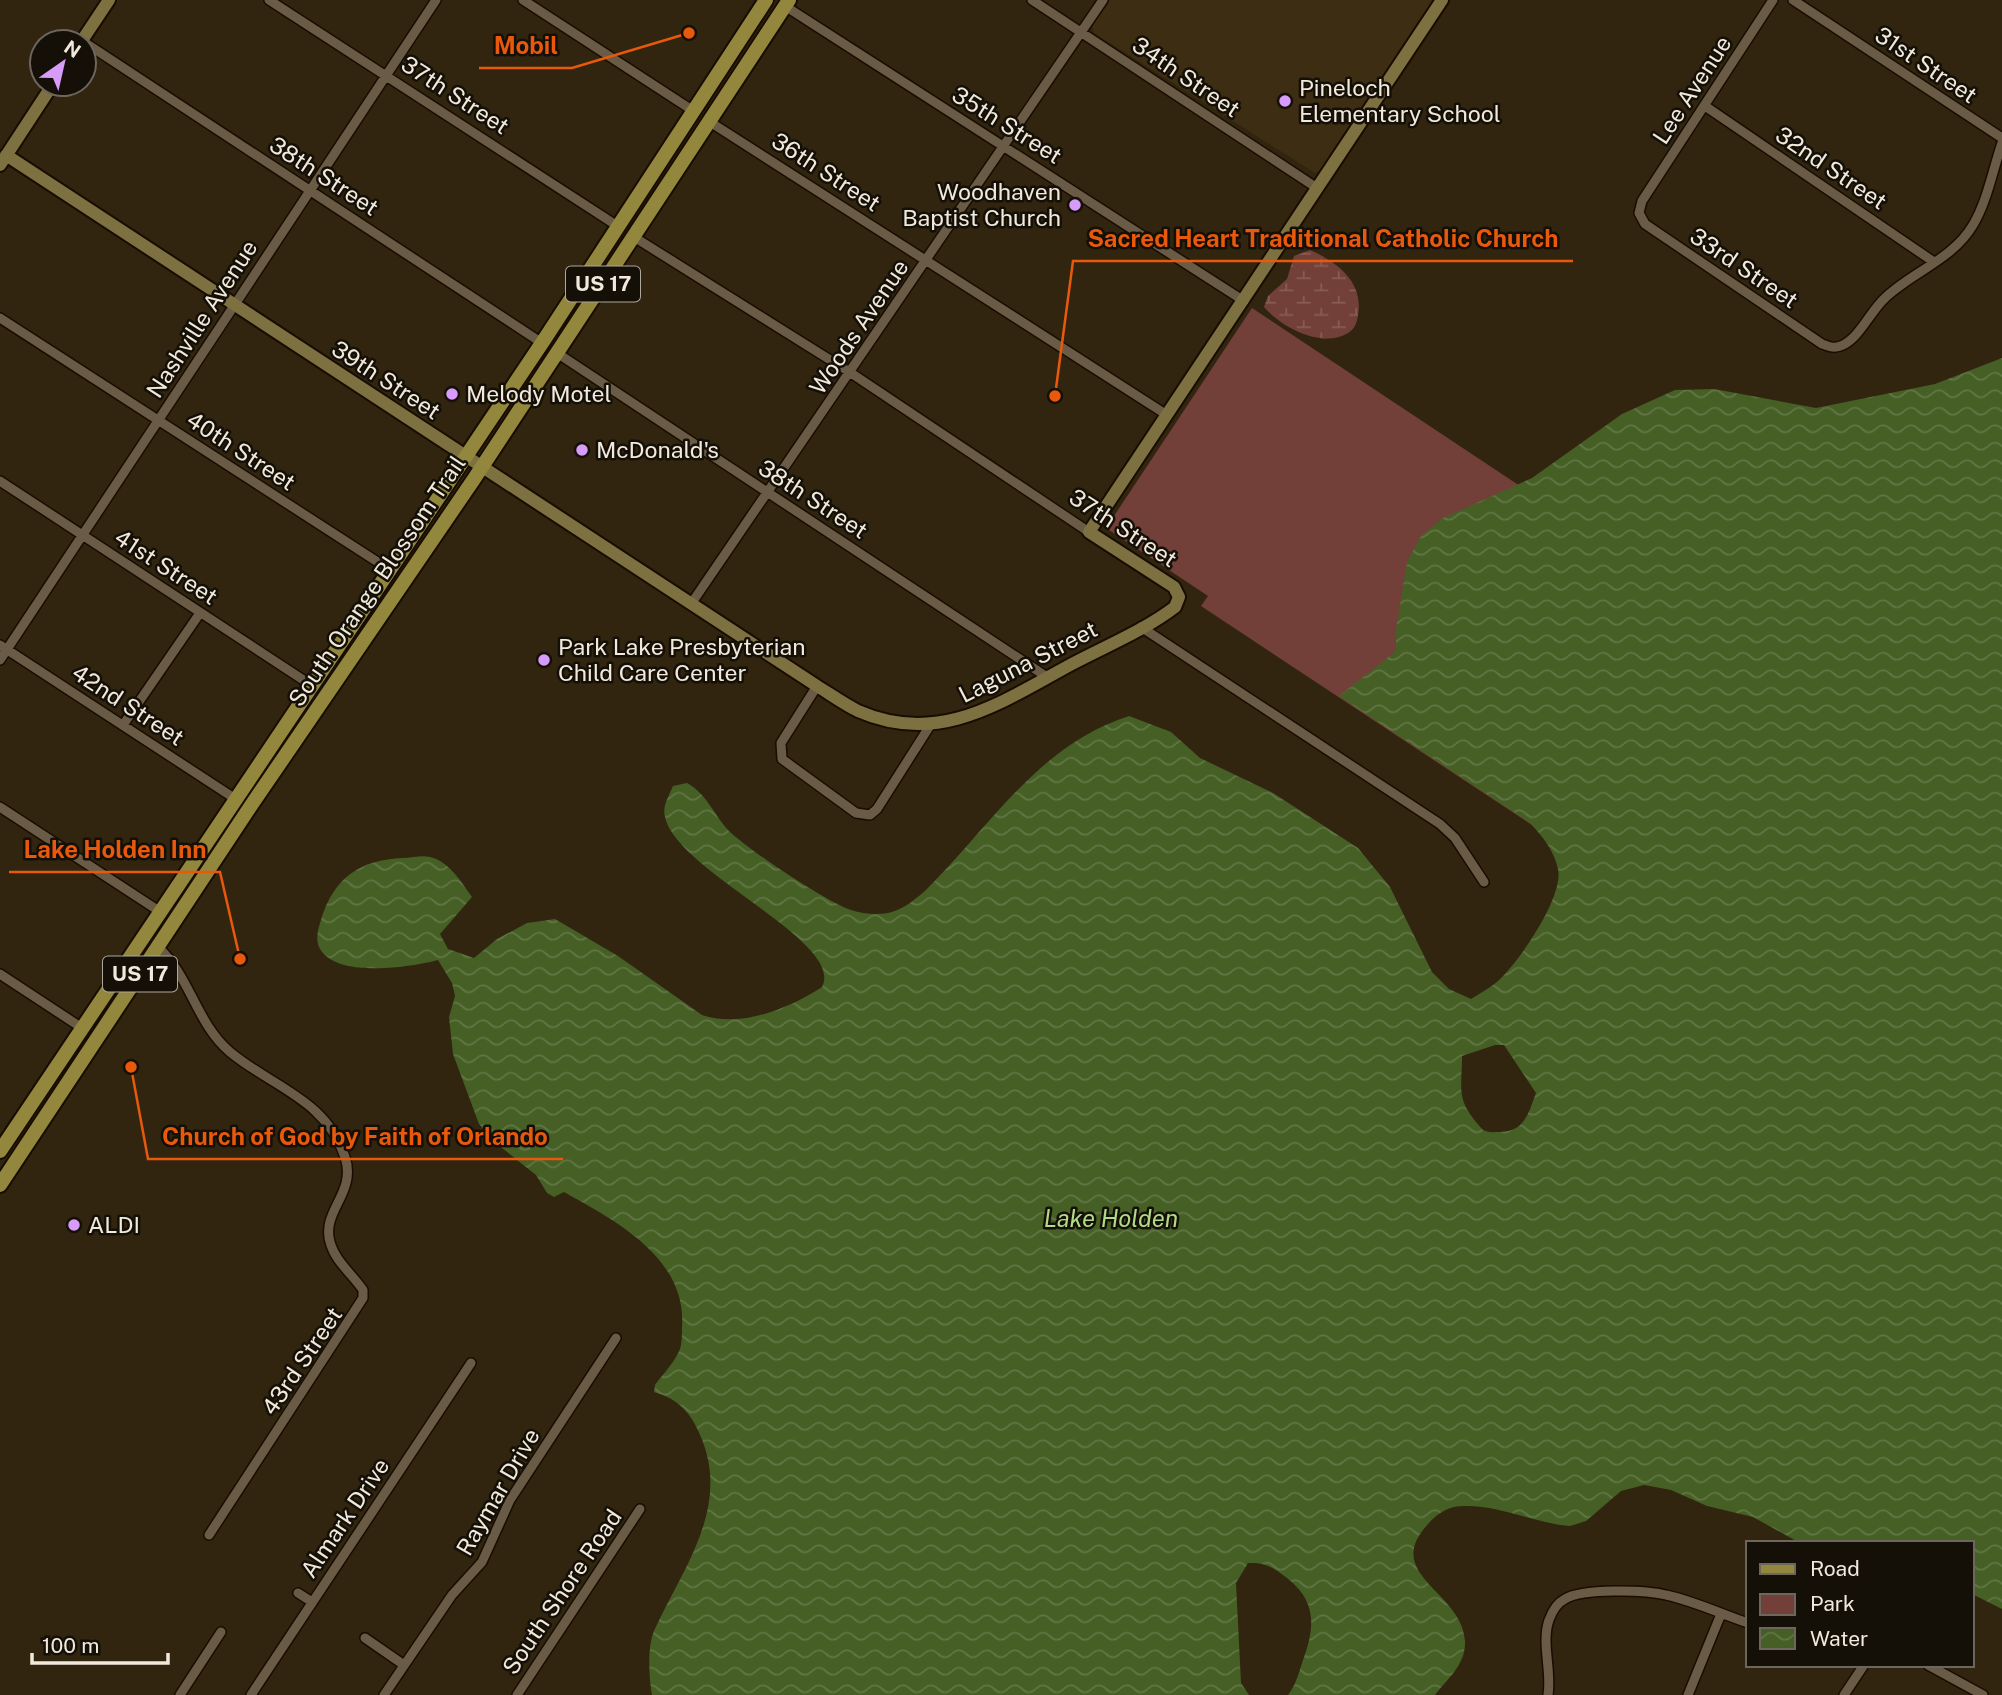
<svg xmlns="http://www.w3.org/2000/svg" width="2002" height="1695" font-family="'Public Sans',sans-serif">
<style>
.built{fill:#3d2d12}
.green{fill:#724039}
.wetland{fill:url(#wetland-marsh)}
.water{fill:url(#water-waves);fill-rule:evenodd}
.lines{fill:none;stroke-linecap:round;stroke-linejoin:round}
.street-casing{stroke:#180d00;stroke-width:12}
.secondary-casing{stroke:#180d00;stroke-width:16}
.primary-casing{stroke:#180d00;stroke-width:18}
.street{stroke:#695b45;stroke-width:9}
.secondary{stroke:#7e7141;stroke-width:12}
.primary{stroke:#92873d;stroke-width:14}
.poi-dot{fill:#d79bf9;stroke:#140f07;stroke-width:2.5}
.labels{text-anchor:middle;stroke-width:5;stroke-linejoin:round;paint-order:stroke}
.shield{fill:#140f07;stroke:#afa89c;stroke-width:2}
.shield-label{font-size:21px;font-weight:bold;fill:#f1e9dc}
.street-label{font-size:23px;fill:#f1e9dc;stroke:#140f07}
.poi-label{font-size:23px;fill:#f1e9dc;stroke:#140f07;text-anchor:start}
.water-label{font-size:24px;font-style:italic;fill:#b2db86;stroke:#140f07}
.leader{fill:none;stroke:#e8590c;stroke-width:2.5}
.callout-dot{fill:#e8590c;stroke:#140f07;stroke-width:2.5}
.callout-label{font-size:24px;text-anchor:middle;font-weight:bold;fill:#e8590c;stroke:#140f07;stroke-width:5;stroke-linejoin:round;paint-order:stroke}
</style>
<defs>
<pattern id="wetland-marsh" width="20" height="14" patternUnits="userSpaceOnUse" patternTransform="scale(1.75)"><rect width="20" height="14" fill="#724039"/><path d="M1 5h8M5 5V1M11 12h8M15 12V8" fill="none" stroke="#875c55"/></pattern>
<pattern id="water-waves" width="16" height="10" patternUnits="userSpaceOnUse" patternTransform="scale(1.75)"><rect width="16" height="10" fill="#455f25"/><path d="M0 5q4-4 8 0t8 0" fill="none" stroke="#607644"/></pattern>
</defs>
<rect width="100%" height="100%" fill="#312510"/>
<path class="built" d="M1108,0h330l-113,170 -10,3 -221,-140 -2,-8z"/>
<path class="green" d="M1252,308l450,299 -152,230 -349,-231 7,-10 -102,-68z"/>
<path class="wetland" d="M1310,250c27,12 54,32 48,65 -1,7 -3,14 -10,18 -26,16 -67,-6 -84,-26l4,-11 19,-17 7,-23z"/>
<path class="water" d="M2002,358v1251l-30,-15v-51h-172l-47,-26 -46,-11 -36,-16 -27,-5 -23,6 -35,30 -16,5c-36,-3 -70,-21 -106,-20 -16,0 -26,7 -36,18 -47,51 34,67 37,117 1,24 -18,38 -30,54h-147c8,-10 11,-23 15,-35 12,-32 14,-59 -16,-82 -13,-10 -21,-16 -39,-15l-12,20 5,100 8,12h-597c-3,-17 -5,-47 2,-64 28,-62 77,-122 47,-194 -10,-24 -22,-38 -47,-45l1,-7c8,-11 20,-23 25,-36 2,-6 2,-15 2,-22 5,-69 -66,-106 -118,-135l-10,5 -7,-4 -11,-18 -39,-31 -18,-20 -26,-70 -4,-37 6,-21 -3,-13 -14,-23c-26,7 -93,17 -114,-6 -10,-10 -7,-22 -3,-34 13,-43 39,-60 82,-62 9,0 19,-3 27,-1 19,4 32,26 42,40l-32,37 8,15 26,9 23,-19 30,-16 28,-4 63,37 84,59c39,13 86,-6 120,-28 24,-45 -146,-116 -157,-170 -3,-11 4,-21 8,-31l14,-3c21,12 26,31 42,48 18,18 99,72 122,79 12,4 25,5 37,3 15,-3 26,-13 37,-22 65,-64 113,-146 204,-175l42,16 29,26 73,35 85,55 32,39 42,85 17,17 22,10c9,-6 19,-11 27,-18 21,-19 66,-84 60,-112 -4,-19 -16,-33 -28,-46l-191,-127 57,-45v-21l11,-68 14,-26 22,-18 89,-40 90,-64 53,-24 39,-1 102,19 119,-24zM1495,1045h9l32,48c-8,21 -11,38 -36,39 -7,0 -11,1 -17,-2 -28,-31 -21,-37 -21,-74z"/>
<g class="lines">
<defs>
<path id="street" d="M269,0l350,227
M523,0l172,112
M1032,0l285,188
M1773,0l-131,201 -3,12 6,11 177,120c8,3 13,5 21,1 17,-8 28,-35 43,-48 28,-26 67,-38 87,-72 14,-23 20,-56 29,-82
M1793,0l209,138
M785,6l459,295
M84,42l458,301
M1705,106l229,156
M710,122l457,293
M634,237l217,136 238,159
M0,318l390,252
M557,353l490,324
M0,481l311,204
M691,604l412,-604
M1141,627l299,197 15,14 29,44
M0,645l234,153
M0,660l436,-660
M817,686l-36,57 1,16 74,54 14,2 7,-6 54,-85
M123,725l77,-112
M0,807l159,104
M158,947c32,29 38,76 72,105 42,35 96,47 115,105 12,36 -24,54 -15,85 5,19 22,32 33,48v8l-154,237
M0,974l82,54
M298,1593l14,9
M365,1638l39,27
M1928,1665l55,30
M180,1695l41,-63
M251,1695l220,-332
M384,1695l68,-100 30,-33 28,-62 106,-162
M517,1695l123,-186
M1548,1695c4,-24 -7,-52 1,-75 3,-8 8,-17 16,-21 17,-11 81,-9 101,-4 28,6 55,19 82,28
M1688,1695l33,-81
M1844,1695l20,-30"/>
<path id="secondary" d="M81,42l28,-42
M6,155l811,531c13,8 27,18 41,25 82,36 145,-10 214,-47 34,-18 73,-34 103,-57l4,-10 -5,-10 -85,-55 353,-532
M0,165l53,-81"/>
<path id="primary" d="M0,1151l542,-808 224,-343
M0,1185l250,-378 224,-328 315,-479"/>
</defs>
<use href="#street" class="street-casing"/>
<use href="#secondary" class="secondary-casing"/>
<use href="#primary" class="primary-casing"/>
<use href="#street" class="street"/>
<use href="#secondary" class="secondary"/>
<use href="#primary" class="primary"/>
</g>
<g class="poi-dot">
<circle cx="1285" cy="101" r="7"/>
<circle cx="1075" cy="205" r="7"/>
<circle cx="452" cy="394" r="7"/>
<circle cx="582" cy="450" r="7"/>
<circle cx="544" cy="660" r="7"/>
<circle cx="74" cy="1225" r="7"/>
</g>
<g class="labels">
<g class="shield">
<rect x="566" y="266.5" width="74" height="35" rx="5"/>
<rect x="103" y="956.5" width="74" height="35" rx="5"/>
</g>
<g class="shield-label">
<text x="603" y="291">US 17</text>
<text x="140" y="981">US 17</text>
</g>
<g class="street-label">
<text transform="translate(1926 65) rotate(34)" y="8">31st Street</text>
<text transform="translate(1186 77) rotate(34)" y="8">34th Street</text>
<text transform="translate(1692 90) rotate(-57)" y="8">Lee Avenue</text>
<text transform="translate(455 95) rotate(33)" y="8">37th Street</text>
<text transform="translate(1007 125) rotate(32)" y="8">35th Street</text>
<text transform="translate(1831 168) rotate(34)" y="8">32nd Street</text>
<text transform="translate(826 172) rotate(33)" y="8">36th Street</text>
<text transform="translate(324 176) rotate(33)" y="8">38th Street</text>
<text transform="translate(1744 268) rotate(34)" y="8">33rd Street</text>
<text transform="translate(202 319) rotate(-57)" y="8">Nashville Avenue</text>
<text transform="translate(859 327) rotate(-56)" y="8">Woods Avenue</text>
<text transform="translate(386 380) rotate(33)" y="8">39th Street</text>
<text transform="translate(241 451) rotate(33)" y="8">40th Street</text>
<text transform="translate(813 499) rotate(33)" y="8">38th Street</text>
<text transform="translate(1123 528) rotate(33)" y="8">37th Street</text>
<text transform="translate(166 567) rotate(33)" y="8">41st Street</text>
<text transform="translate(377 581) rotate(-56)" y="8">South Orange Blossom Trail</text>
<text transform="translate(1028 662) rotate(-27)" y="8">Laguna Street</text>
<text transform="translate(128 705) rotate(33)" y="8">42nd Street</text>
<text transform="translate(302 1361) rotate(-56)" y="8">43rd Street</text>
<text transform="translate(498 1492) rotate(-60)" y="8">Raymar Drive</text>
<text transform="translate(345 1518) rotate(-56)" y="8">Almark Drive</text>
<text transform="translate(562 1592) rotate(-56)" y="8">South Shore Road</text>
</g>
<g class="poi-label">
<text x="1299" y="96">Pineloch<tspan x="1299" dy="26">Elementary School</tspan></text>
<text x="1061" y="200" text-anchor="end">Woodhaven<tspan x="1061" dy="26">Baptist Church</tspan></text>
<text x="466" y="402">Melody Motel</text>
<text x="596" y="458">McDonald's</text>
<text x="558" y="655">Park Lake Presbyterian<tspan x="558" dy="26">Child Care Center</tspan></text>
<text x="88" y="1233">ALDI</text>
</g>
<g class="water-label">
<text x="1111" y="1227">Lake Holden</text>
</g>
</g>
<path class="leader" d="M689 33L572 68H479M1055 396L1073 261H1573M240 959L220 872H9M131 1067L148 1159H563"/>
<g class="callout-dot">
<circle cx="689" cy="33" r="7"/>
<circle cx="1055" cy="396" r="7"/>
<circle cx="240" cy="959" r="7"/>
<circle cx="131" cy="1067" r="7"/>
</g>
<g class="callout-label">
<text x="526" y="54">Mobil</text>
<text x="1323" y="247">Sacred Heart Traditional Catholic Church</text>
<text x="115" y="858">Lake Holden Inn</text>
<text x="355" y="1145">Church of God by Faith of Orlando</text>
</g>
<rect x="1746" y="1541" width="228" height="126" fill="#140f07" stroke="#6c665c" stroke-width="2"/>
<rect x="1760" y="1564" width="35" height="10" fill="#92873d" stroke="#6c665c" stroke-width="2"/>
<text x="1810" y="1576" font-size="21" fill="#f1e9dc">Road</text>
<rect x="1760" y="1594" width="35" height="21" fill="#724039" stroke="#6c665c" stroke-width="2"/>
<text x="1810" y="1611" font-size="21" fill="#f1e9dc">Park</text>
<rect x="1760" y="1628" width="35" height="21" fill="url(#water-waves)" stroke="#6c665c" stroke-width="2"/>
<text x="1810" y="1646" font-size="21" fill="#f1e9dc">Water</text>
<g transform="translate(63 63) rotate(34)"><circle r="33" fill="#140f07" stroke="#6c665c" stroke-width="2"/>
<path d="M0-5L12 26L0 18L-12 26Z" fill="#d79bf9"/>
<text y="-10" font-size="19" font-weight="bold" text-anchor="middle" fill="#f1e9dc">N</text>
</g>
<path d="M32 1653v10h136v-10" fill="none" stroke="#f1e9dc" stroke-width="3.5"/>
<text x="42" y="1653" font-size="21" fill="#f1e9dc" stroke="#140f07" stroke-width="5" paint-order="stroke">100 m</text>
</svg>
